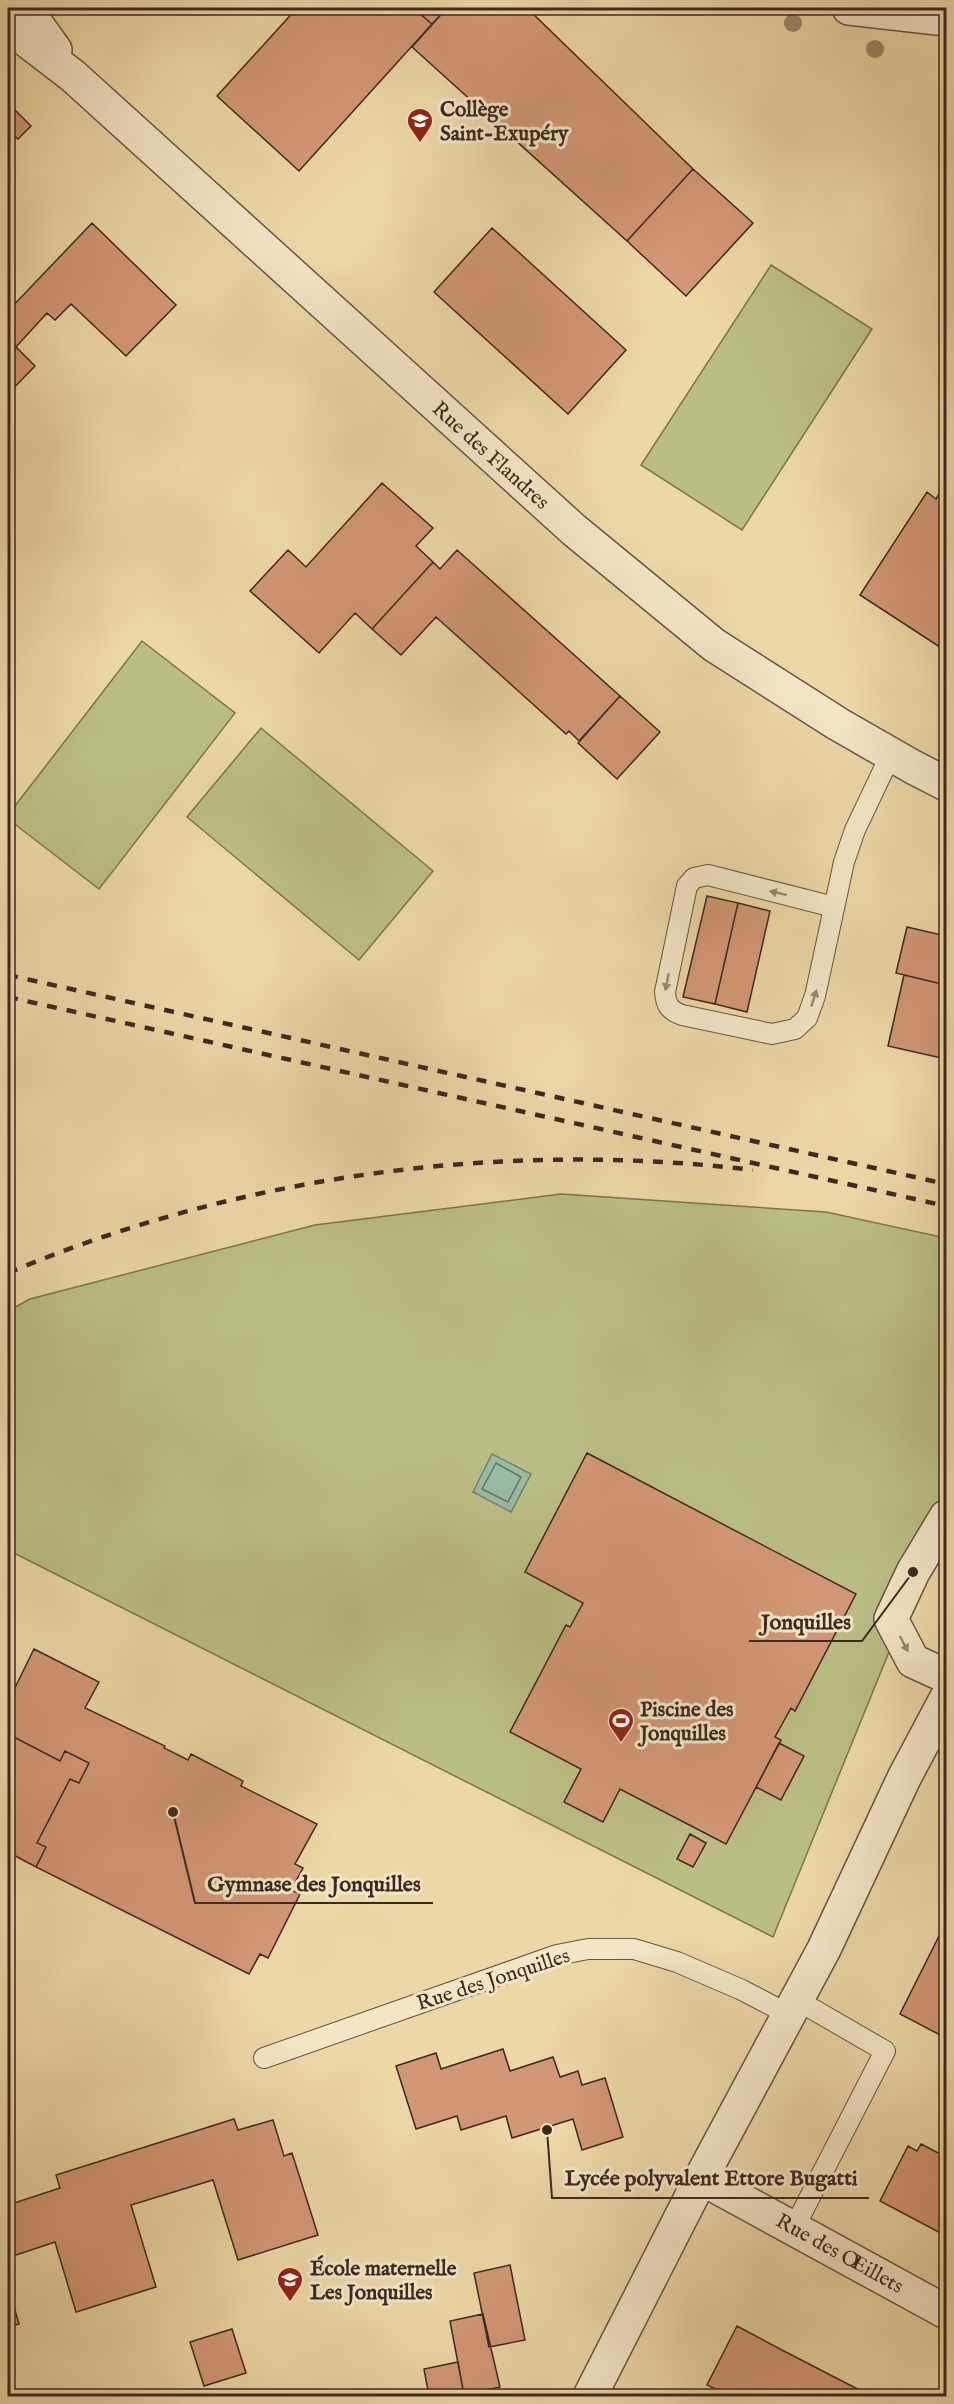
<svg xmlns="http://www.w3.org/2000/svg" width="954" height="2404" font-family="'IM FELL English',serif">
<style>
.green{fill:#babe85;stroke:#7a7452;stroke-width:1.5}
.water{fill:#99baa5;stroke:#738070;stroke-width:1.5}
.lines{fill:none;stroke-linecap:round;stroke-linejoin:round}
.shore{stroke:#6a7262;stroke-width:1.5}
.building{fill:#d29776;stroke:#3b2920;stroke-width:1.5}
.service-casing{stroke:#675442;stroke-width:22}
.minor-casing{stroke:#675442;stroke-width:36}
.tertiary-casing{stroke:#675442;stroke-width:36}
.service{stroke:#f3e5c6;stroke-width:20}
.minor{stroke:#f3e5c6;stroke-width:33}
.tertiary{stroke:#f3e5c6;stroke-width:33}
.rail{stroke:#3b2920;stroke-width:4.5;stroke-dasharray:10 10;stroke-linecap:butt}
.tree{fill:#988868}
.oneway{fill:#978773}
.labels{text-anchor:middle;stroke-width:6;stroke-linejoin:round;paint-order:stroke}
.poi-label{font-size:21px;font-weight:bold;fill:#3b2920;stroke:#f3e5c6;text-anchor:start}
.street-label{font-size:21px;fill:#3b2920;stroke:#f3e5c6}
.leader{fill:none;stroke:#3b2920;stroke-width:2}
.callout-dot{fill:#3b2920;stroke:#f3e5c6;stroke-width:2}
.callout-label{font-size:22px;text-anchor:middle;font-weight:bold;fill:#3b2920;stroke:#f3e5c6;stroke-width:6;stroke-linejoin:round;paint-order:stroke}
</style>
<rect width="100%" height="100%" fill="#ecd7a7"/>
<filter id="stains"><feTurbulence type="fractalNoise" baseFrequency=".00333" numOctaves="4"/><feColorMatrix values="0 0 0 0 .2 0 0 0 0 .09 0 0 0 0 .02 0 0 0 .5 -.17"/></filter>
<radialGradient id="worn" r=".72"><stop offset=".6" stop-color="#630" stop-opacity="0"/><stop offset="1" stop-color="#630" stop-opacity=".3"/></radialGradient>
<path class="green" d="M771,265l101,64 -130,201 -101,-65z
M142,641l93,72 -136,176 -91,-70v-4z
M261,728l172,143 -74,89 -172,-143z
M561,1194l265,18 120,26v274l-173,425 -765,-387v-239l22,-12 285,-74z"/>
<path class="water" d="M492,1454l39,20 -20,38 -38,-20z"/>
<g class="lines">
<path class="shore" d="M496,1463l25,14 -13,25 -26,-13z"/>
</g>
<path class="building" d="M297,8h116l19,16 -133,147 -82,-75z
M413,8h34l-15,16z
M447,8h80l166,161 -66,72 -215,-194z
M15,110l16,16 -13,13 -10,-9v-13z
M693,169l60,54 -67,73 -59,-55z
M92,223l84,82 -50,51 -55,-52 -16,16 -8,-7 -31,34 -8,-8v-28z
M492,228l134,122 -58,64 -134,-122z
M8,339l27,27 -27,28z
M946,482v169l-86,-56 67,-103 9,7z
M382,483l51,45 -17,18 17,16 -61,67 -17,-16 -36,40 -69,-62 38,-41 18,17z
M457,550l163,146 -41,45 -10,-10 -3,3 -130,-117 -35,38 -29,-26 61,-67 7,7z
M620,696l40,36 -43,47 -39,-36z
M707,896l31,7 -23,101 -32,-7z
M738,903l32,8 -23,101 -32,-8z
M907,927l39,9v49l-50,-12z
M904,975l42,10v74l-58,-13z
M587,1453l269,141 -61,117 -4,-3 -16,29 6,3 -55,104 -106,-55 -17,33 -39,-20 17,-33 -71,-37 56,-107 4,2 13,-24 -58,-31z
M34,1649l65,33 -14,26 80,38 -1,2 24,12 3,-6 52,27 -2,5 76,38 -22,40 8,4 -12,22 9,4 -32,64 -8,-4 -11,20 -213,-107 10,-20 -9,-4 33,-64 9,4 10,-20 -24,-12 -5,10 -52,-27v-32z
M8,1734l52,27 5,-10 24,12 -10,20 -9,-4 -33,64 9,4 -10,20 -28,-15z
M779,1743l25,13 -23,44 -25,-13z
M690,1834l16,9 -13,24 -16,-8z
M946,1922v116l-46,-24z
M503,2049l7,22 43,-14 7,20 18,-6 4,14 23,-7 18,59 -41,13 -9,-31 -61,19 -6,-22 -45,14 -4,-14 -41,13 -20,-63 40,-13 5,16z
M234,2119l4,11 35,-10 11,36 8,-3 26,82 -80,25 -25,-80 -82,25 25,82 -80,25 -21,-70 -42,14 -5,-17v-34l52,-17 -4,-13z
M921,2144l25,13v79l-66,-35 28,-55 9,5z
M8,2239l5,17 -5,2z
M510,2265l15,75 -36,7 -15,-74z
M8,2285l11,39 -11,3z
M483,2314l17,73 -36,8 -14,-74z
M737,2326l43,23 91,47h-141l-23,-11z
M232,2329l14,44 -42,13 -14,-44z
M458,2362l6,33 4,-1v2h-39l-5,-27z
M8,2368l5,19 3,9h-8z"/>
<g class="lines">
<defs>
<path id="service" d="M834,907l-126,-32 -14,3 -7,8 -22,106c1,13 4,18 17,23l90,19 23,-5 12,-11 8,-22 29,-134 11,-32 36,-76
M264,2058l293,-103 31,-6h46l43,13 65,28 46,24
M794,2228l91,-177 -88,-51"/>
<path id="minor" d="M849,8l97,11
M946,1517l-33,55 -22,47 22,42 33,15
M701,2178l245,134
M590,2396l111,-218 123,-229 80,-171 42,-79"/>
<path id="tertiary" d="M25,8l30,42
M8,26l65,50 501,454 140,115 124,79 75,43 33,17"/>
</defs>
<use href="#service" class="service-casing"/>
<use href="#minor" class="minor-casing"/>
<use href="#tertiary" class="tertiary-casing"/>
<use href="#service" class="service"/>
<use href="#minor" class="minor"/>
<use href="#tertiary" class="tertiary"/>
<path class="rail" d="M8,975l938,209
M8,997l938,209
M8,1273c232,-98 494,-133 745,-103"/>
</g>
<g class="tree">
<circle cx="793" cy="23" r="9"/>
<circle cx="875" cy="49" r="9"/>
</g>
<defs><path id="oneway-solid" d="M-6-.8H1V-3.2L6.5 0L1 3.2V.8H-6Z" transform="scale(1.5)"/></defs>
<g class="oneway">
<use href="#oneway-solid" transform="translate(778 893) rotate(-166)"/>
<use href="#oneway-solid" transform="translate(667 982) rotate(101)"/>
<use href="#oneway-solid" transform="translate(814 998) rotate(-73)"/>
<use href="#oneway-solid" transform="translate(904 1644) rotate(62)"/>
</g>
<defs>
<symbol id="school-pin" viewBox="-11 -11 22 30"><path d="M0 17L-7.5 6A9.5 9.5 0 1 1 7.5 6Z" fill="#8f2418" stroke="#f3e5c6"/><path d="M0-5L7-2L0 1L-7-2ZM-4 1L0 2.5L4 1V4Q0 6-4 4Z" fill="#fff"/></symbol>
<symbol id="stadium-pin" viewBox="-11 -11 22 30"><path d="M0 17L-7.5 6A9.5 9.5 0 1 1 7.5 6Z" fill="#8f2418" stroke="#f3e5c6"/><path d="M0-5a6.5 5 0 1 0 0 10a6.5 5 0 1 0 0-10ZM-3.5-1.8h7v3.6h-7Z" fill="#fff"/></symbol>
</defs>
<g fill-rule="evenodd">
<use href="#school-pin" x="405" y="106" width="30" height="40"/>
<use href="#stadium-pin" x="606" y="1706" width="30" height="40"/>
<use href="#school-pin" x="275" y="2265" width="30" height="40"/>
</g>
<g class="labels">
<g class="poi-label">
<text x="440" y="116">Collège<tspan x="440" dy="24">Saint-Exupéry</tspan></text>
<text x="640" y="1716">Piscine des<tspan x="640" dy="24">Jonquilles</tspan></text>
<text x="310" y="2275">École maternelle<tspan x="310" dy="24">Les Jonquilles</tspan></text>
</g>
<g class="street-label">
<text transform="translate(491 455) rotate(42)" y="7">Rue des Flandres</text>
<text transform="translate(493 1979) rotate(-18)" y="7">Rue des Jonquilles</text>
<text transform="translate(840 2253) rotate(29)" y="7">Rue des Œillets</text>
</g>
</g>
<path class="leader" d="M913 1572L862 1641H749M173 1812L195 1903H433M547 2130L552 2198H869"/>
<g class="callout-dot">
<circle cx="913" cy="1572" r="6"/>
<circle cx="173" cy="1812" r="6"/>
<circle cx="547" cy="2130" r="6"/>
</g>
<g class="callout-label">
<text x="806" y="1629">Jonquilles</text>
<text x="314" y="1891">Gymnase des Jonquilles</text>
<text x="711" y="2185">Lycée polyvalent Ettore Bugatti</text>
</g>
<rect width="954" height="2404" fill="none" stroke="#ecd7a7" stroke-width="30"/>
<rect x="9" y="9" width="936" height="2386" fill="none" stroke="#3b2920" stroke-width="3"/>
<rect x="15" y="15" width="924" height="2374" fill="none" stroke="#3b2920" stroke-width="1.5"/>
<rect width="100%" height="100%" filter="url(#stains)"/>
<rect width="100%" height="100%" fill="url(#worn)"/>
</svg>
